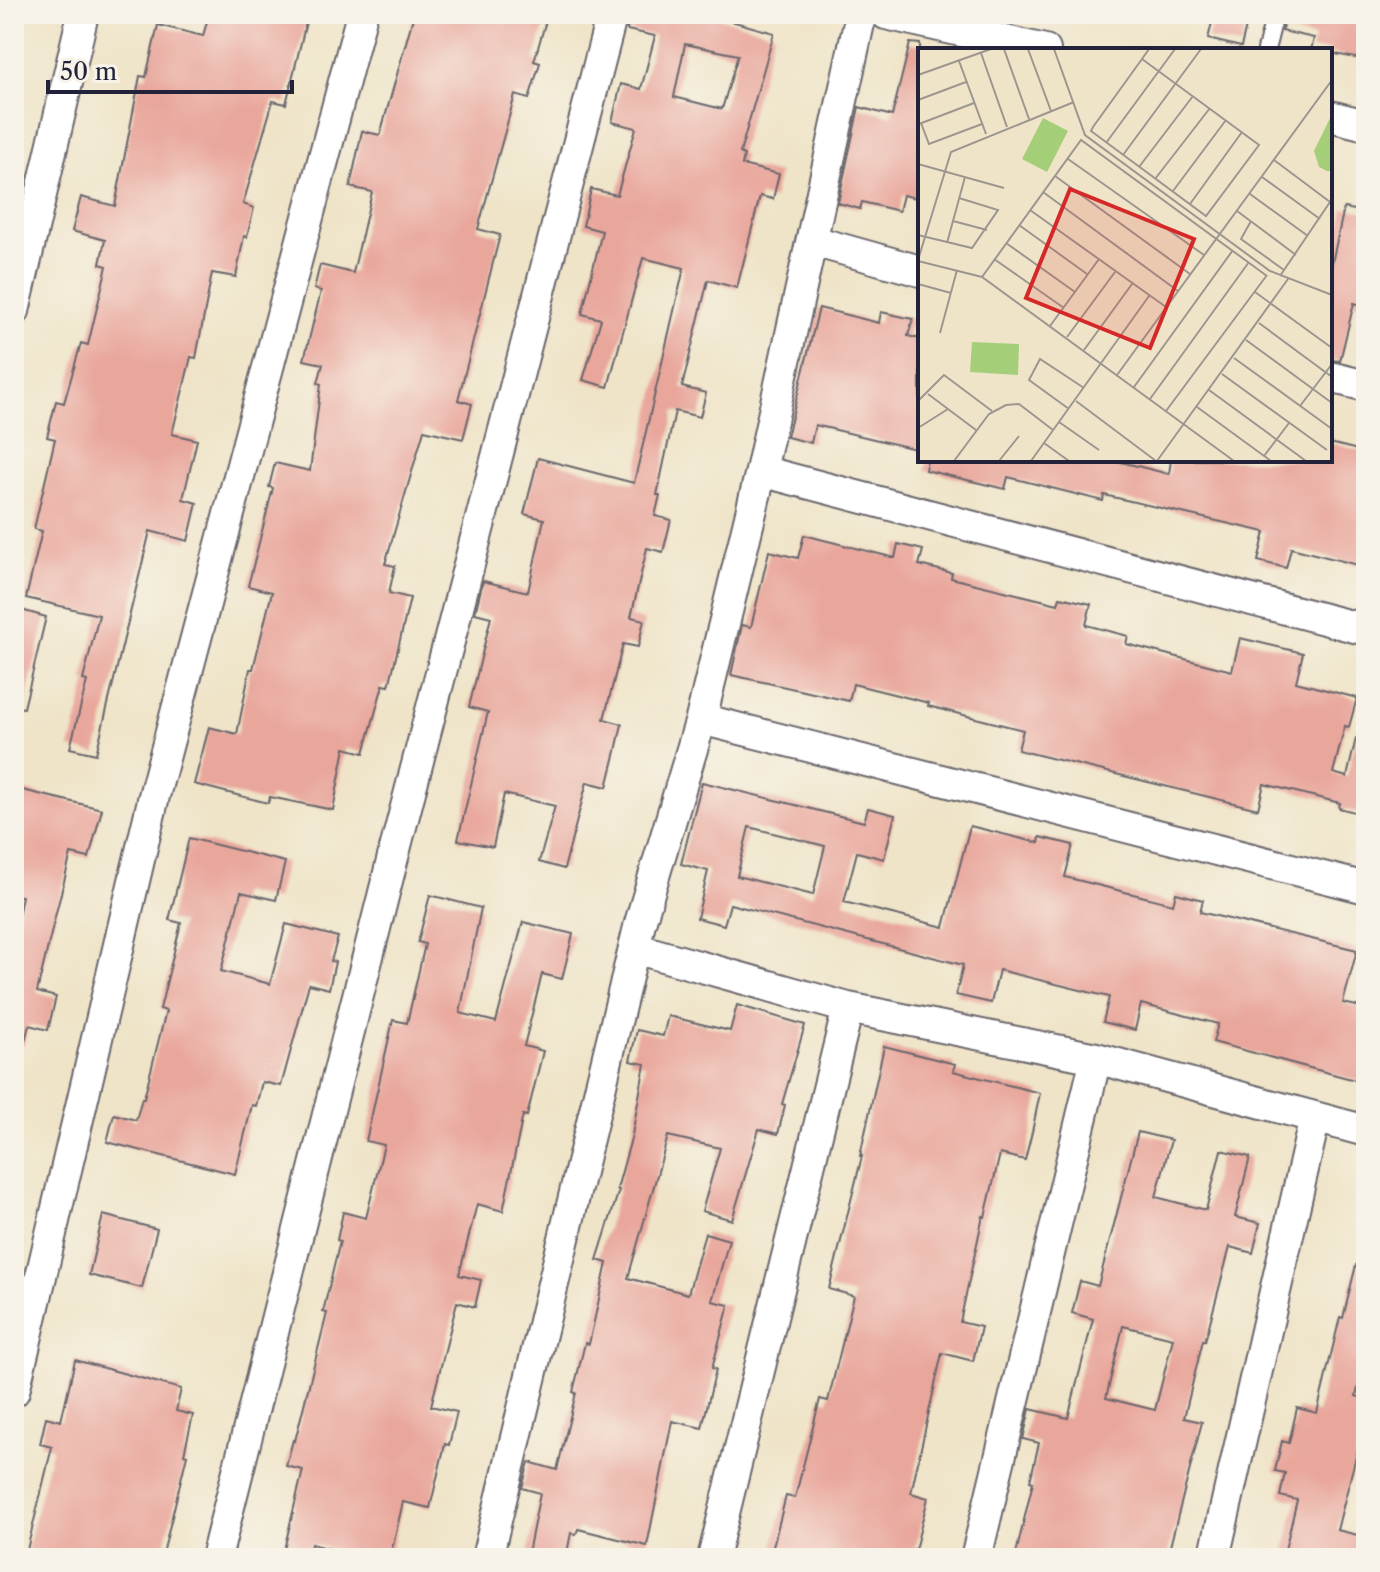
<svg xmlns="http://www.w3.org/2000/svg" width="1380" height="1572" font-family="'Libre Caslon Text',serif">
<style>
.building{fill:#e9a69b;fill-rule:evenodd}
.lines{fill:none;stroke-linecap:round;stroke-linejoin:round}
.service-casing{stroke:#6a666c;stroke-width:20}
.minor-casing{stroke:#6a666c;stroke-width:34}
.service{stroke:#fff;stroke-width:16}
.minor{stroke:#fff;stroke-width:30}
.inset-road{fill:none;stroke:#9d9690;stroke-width:2}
.view{fill:#d62828;fill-opacity:0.15;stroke:#d62828;stroke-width:4}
.inset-edge{fill:none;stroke:#22223b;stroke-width:4}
</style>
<rect width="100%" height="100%" fill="#f7f3e8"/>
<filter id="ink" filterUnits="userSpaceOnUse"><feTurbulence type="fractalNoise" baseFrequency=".0125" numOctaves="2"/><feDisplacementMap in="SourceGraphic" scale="16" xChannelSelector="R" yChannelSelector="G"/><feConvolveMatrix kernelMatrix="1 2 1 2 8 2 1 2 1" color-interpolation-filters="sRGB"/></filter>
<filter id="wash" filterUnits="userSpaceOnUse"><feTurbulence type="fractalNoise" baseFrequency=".006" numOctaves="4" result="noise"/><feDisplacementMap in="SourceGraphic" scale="32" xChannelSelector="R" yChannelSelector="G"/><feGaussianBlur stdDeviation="1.8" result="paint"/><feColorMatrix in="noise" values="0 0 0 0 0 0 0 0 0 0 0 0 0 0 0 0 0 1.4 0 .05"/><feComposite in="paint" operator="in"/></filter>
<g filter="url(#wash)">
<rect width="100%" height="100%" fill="#efe4c8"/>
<g id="blocks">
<path class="building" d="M209,14h99l-22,90 -13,-3 -30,103 11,4 -7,29 -3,-1 -8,41 -24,-4 -16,85 -5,-1 -19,77 25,6 -14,59 14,4 -9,38 -38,-10 -54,223 -26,-6 17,-67 -4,-1 16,-65 -73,-17 16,-67 -8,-2 21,-90 -8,-2 9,-36 8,2 17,-60 7,2 19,-79 -7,-2 5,-24 -33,-9 9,-34 34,9 25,-130 6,1 12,-52 45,11z
M414,14h134l-14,47 6,2 -11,36 -14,-4 -37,134 22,6 -42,165 14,4 -9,35 -39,-9 -39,134 10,2 -6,27 21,5 -21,88 -6,-1 -19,68 -19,-5 -12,62 -63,-13 -2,6 -74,-19 15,-57 28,7 13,-65h3l19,-77 -24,-6 25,-98 -4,-1 6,-24 35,8 11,-87 -3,-1 5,-19 -19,-4 17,-69 -7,-2 6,-24 33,8 19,-81 -22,-5 12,-56 18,4z
M629,14h77l68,19 -34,120 4,2 -2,10 37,9 -6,25 -13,-3 -23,92 -29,-8 -26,107 24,6 -6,24 -25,-6 -18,84h3l-5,21 16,4 -8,32 -16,-4 -16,69 13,3 -6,27 -15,-3 -19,75 18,5 -6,27 -9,36 -20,-5 -23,87 -25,-7 16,-56 -51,-12 -11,53 -35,-7 30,-128 -19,-5 22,-90 -16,-4 8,-32 45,11 16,-73 -20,-5 14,-56 96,25 50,-215 -41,-10 -35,129 -25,-7 18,-61 -19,-5 20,-83 -19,-5 8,-37 26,6 19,-67 -24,-6 9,-38 20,5 14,-53 -28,-6zM685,44l53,11 -16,54 -48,-12z
M1214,14h35l-8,33 -33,-8z
M1286,14h80v46l-36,-7v-3h-19l3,-12 -32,-7z
M910,43l10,1v155l-17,-4 -4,16 -37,-9 -2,7 -22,-6 21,-96 33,9z
M1344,208l22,4v94l-12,-3 -14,58 -10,-1v-88z
M819,308l60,15 2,-11 32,7 -5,17 12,3v111l-105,-25 -4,18 -24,-6z
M1330,443l36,9v104l-5,-2 -3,11 -67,-17 -5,20 -28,-7 7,-29 -161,-37 -1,6 -95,-24 -3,12 -80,-19 2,-10h186l56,14 2,-14h159z
M804,535l91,23 3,-14 25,6 -4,15 33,8 -1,5 107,26 2,-7 31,7 -5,21 42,11 -2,8 106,27 8,-33 63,15 -7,29 61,16 -8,29 -4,-1 -12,47 14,4 9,-39 10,1v76l-27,-7 1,-5 -76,-19 -6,25 -240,-59 5,-20 -95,-24 1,-3 -76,-19 -4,17 -118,-26 11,-50 9,2 18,-76 29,7z
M14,608l32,9 -22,91 -10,-1z
M702,782l162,40 4,-14 27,7 -11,44 -27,-7 -13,50 100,25 26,-101 69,17 1,-6 33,8 -8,32 108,27 3,-11 27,7 -3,12 157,38 -14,53 23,5v75l-153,-41 5,-18 -77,-20 -6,26 -32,-8 6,-25 -110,-27 -8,33 -35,-8 7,-30 -233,-61 -6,21 -27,-7 11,-47 -27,-7zM749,827l76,19 -12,49 -76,-19z
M14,788l88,21 -13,49 -18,-4 -16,63 -18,75 19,5 -8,33 -19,-5 -5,20 -10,-1v-107l8,-41 -8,-1z
M189,838l96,24 -9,38 -35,-8 -20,79 49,13 16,-60 52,13 -7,24 4,1 -6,27 -20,-5 -28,102 -19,-4 -6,24 -4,-1 -17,69 -128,-32 7,-28 22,6 6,-22h2l22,-87 -6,-2 21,-86 -12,-3z
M430,895l51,13 -21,105 36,9 27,-100 50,12 -11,45 -20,-5 -18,72 19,5 -16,65 -4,-1 -20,96 -26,-7 -18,71 22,5 -6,27 -18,-5 -26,104 26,6 -8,33 -4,-1 -15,64 -27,-6 -13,56h-22l-57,-14 -3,14h-26l21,-88 -17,-4 7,-26 2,1 32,-128 -4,-1 17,-71 -3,-1 6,-28 23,6 18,-73 -18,-4 27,-121 14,3 18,-79 -7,-2z
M737,1005l68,20 -23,79 3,1 -7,29 -19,-5 -27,91 -30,-9 18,-63 -52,-12 -40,142 60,16 17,-61 24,7 -17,61 17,4 -17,63 4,1 -14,59 -30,-7 -25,125 -69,-17 -2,5 -5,-1 -5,25h-39l13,-65 -18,-5 7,-26 28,8 19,-77 -3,-1 12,-49 4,1 18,-81 -10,-3 22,-70 -2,-1 15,-54 13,-71 -15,-3 7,-31 26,6 5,-20 62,15z
M884,1046l71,18 -2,7 87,22 -8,39 -7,28 -25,-6 -15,63 -2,-1 -23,106 21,5 -8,34 -31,-8 -31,140 17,5 -15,60h-143l16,-62 9,2 25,-99 8,2 26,-105 -25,-7 33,-133h-2z
M1138,1132l33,8 -15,57 50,13 15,-60 29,7 -15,60 25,6 -7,30 -23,-6 -25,94 -2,-1 -19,78 18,4 -35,136h-152l18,-76 -3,-1 9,-38 -16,-4 7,-30 38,9 25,-99 -21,-6 8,-32 18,5zM1123,1326l50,12 -18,72 -49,-12z
M103,1215l54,14 -15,59 -53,-13z
M1356,1265l10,1v90l-10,40 10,3v18l-29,113 29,7v21h-83l14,-58 -17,-4 5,-23 -10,-2 7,-30 7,2 8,-35 20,5 23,-96 3,1z
M75,1360l106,29 -5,22 17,4 -9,39 3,1 -25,103h-137l27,-111 -12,-3 6,-27 15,4z"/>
</g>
</g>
<g filter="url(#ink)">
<use href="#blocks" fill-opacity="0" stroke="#6a666c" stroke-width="2"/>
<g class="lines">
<defs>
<path id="service" d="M1266,50l9,-36"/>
<path id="minor" d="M886,14l159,36
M1330,116l36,9
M813,241l107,30
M14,311l69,-297
M1330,377l36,9
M761,471l605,159
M701,719l665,169
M634,948l214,60 248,50 270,73
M14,1391l140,-595 208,-782
M216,1558l176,-697 220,-847
M487,1558l153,-635 61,-204 60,-248 100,-457
M713,1558l135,-550
M976,1558l120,-500
M1214,1558l101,-441"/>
</defs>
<use href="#service" class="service-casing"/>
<use href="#minor" class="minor-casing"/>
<use href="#service" class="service"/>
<use href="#minor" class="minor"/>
</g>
</g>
<g transform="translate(918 48)">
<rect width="414" height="414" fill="#efe4c8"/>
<path d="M414,66v57h-5l-8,-4 -5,-16zM125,70l25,13 -21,41 -25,-13zM54,294l47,2 -1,31 -48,-3z" fill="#a5ce79"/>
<path class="inset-road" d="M86,1l25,70M110,1l23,62M136,1l31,86 185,136 62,24M63,5l26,74M224,11l117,86 -53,71 -115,-85 2,-4 49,-68 7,-10M41,13l27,73M0,27l73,-26M0,52l48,-18M3,75l8,21 53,-20M1,76l55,-21M188,95l69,-94M205,107l78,-106M150,111l136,96M356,112l56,42 -50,74M0,116l86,24M221,119l54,-71M137,128l135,98M344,129l58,42M237,131l55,-71M255,143l53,-71M125,144l135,99M332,146l58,42M272,156l52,-72M112,162l136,97M319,163l59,44M35,173l34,9M333,173l-10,18 43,31M101,177l68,49M0,187l54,13 26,-38 -39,-12M29,195l18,-66M88,195l69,49M76,211l70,49M0,212l33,-108 123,-50M0,213l64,16 252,184M64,229l99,-137 186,136M0,236l33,9M337,244l77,56M341,275l73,54M132,278l49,-67M22,285l17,-63M149,289l48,-65M328,292l86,63M166,302l48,-66M316,310l98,71M304,326l105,76M199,327l215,-295M216,339l99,-137M291,342l97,71M10,346l48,36M232,351l99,-137M0,353l26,-26 48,36M158,353l80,60M382,358l32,-42M279,359l74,54M151,361l-40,-29 11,-21 44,29M248,363l101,-136M141,374l40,28M0,380l30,-19M126,395l25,18M346,408l25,-33M36,413l35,-47 17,-9 13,-1 34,26M81,413l20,-25M113,413l118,-165M239,413l131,-182"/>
<path class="view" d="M152,141l124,50 -44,109 -124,-50z"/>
<rect width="414" height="414" class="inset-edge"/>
</g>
<rect width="1380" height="1572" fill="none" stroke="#f7f3e8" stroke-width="48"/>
<path d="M48 80v12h244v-12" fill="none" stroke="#22223b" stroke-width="4"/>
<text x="60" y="80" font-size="24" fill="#22223b" stroke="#f7f3e8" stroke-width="6" paint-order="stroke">50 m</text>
</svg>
